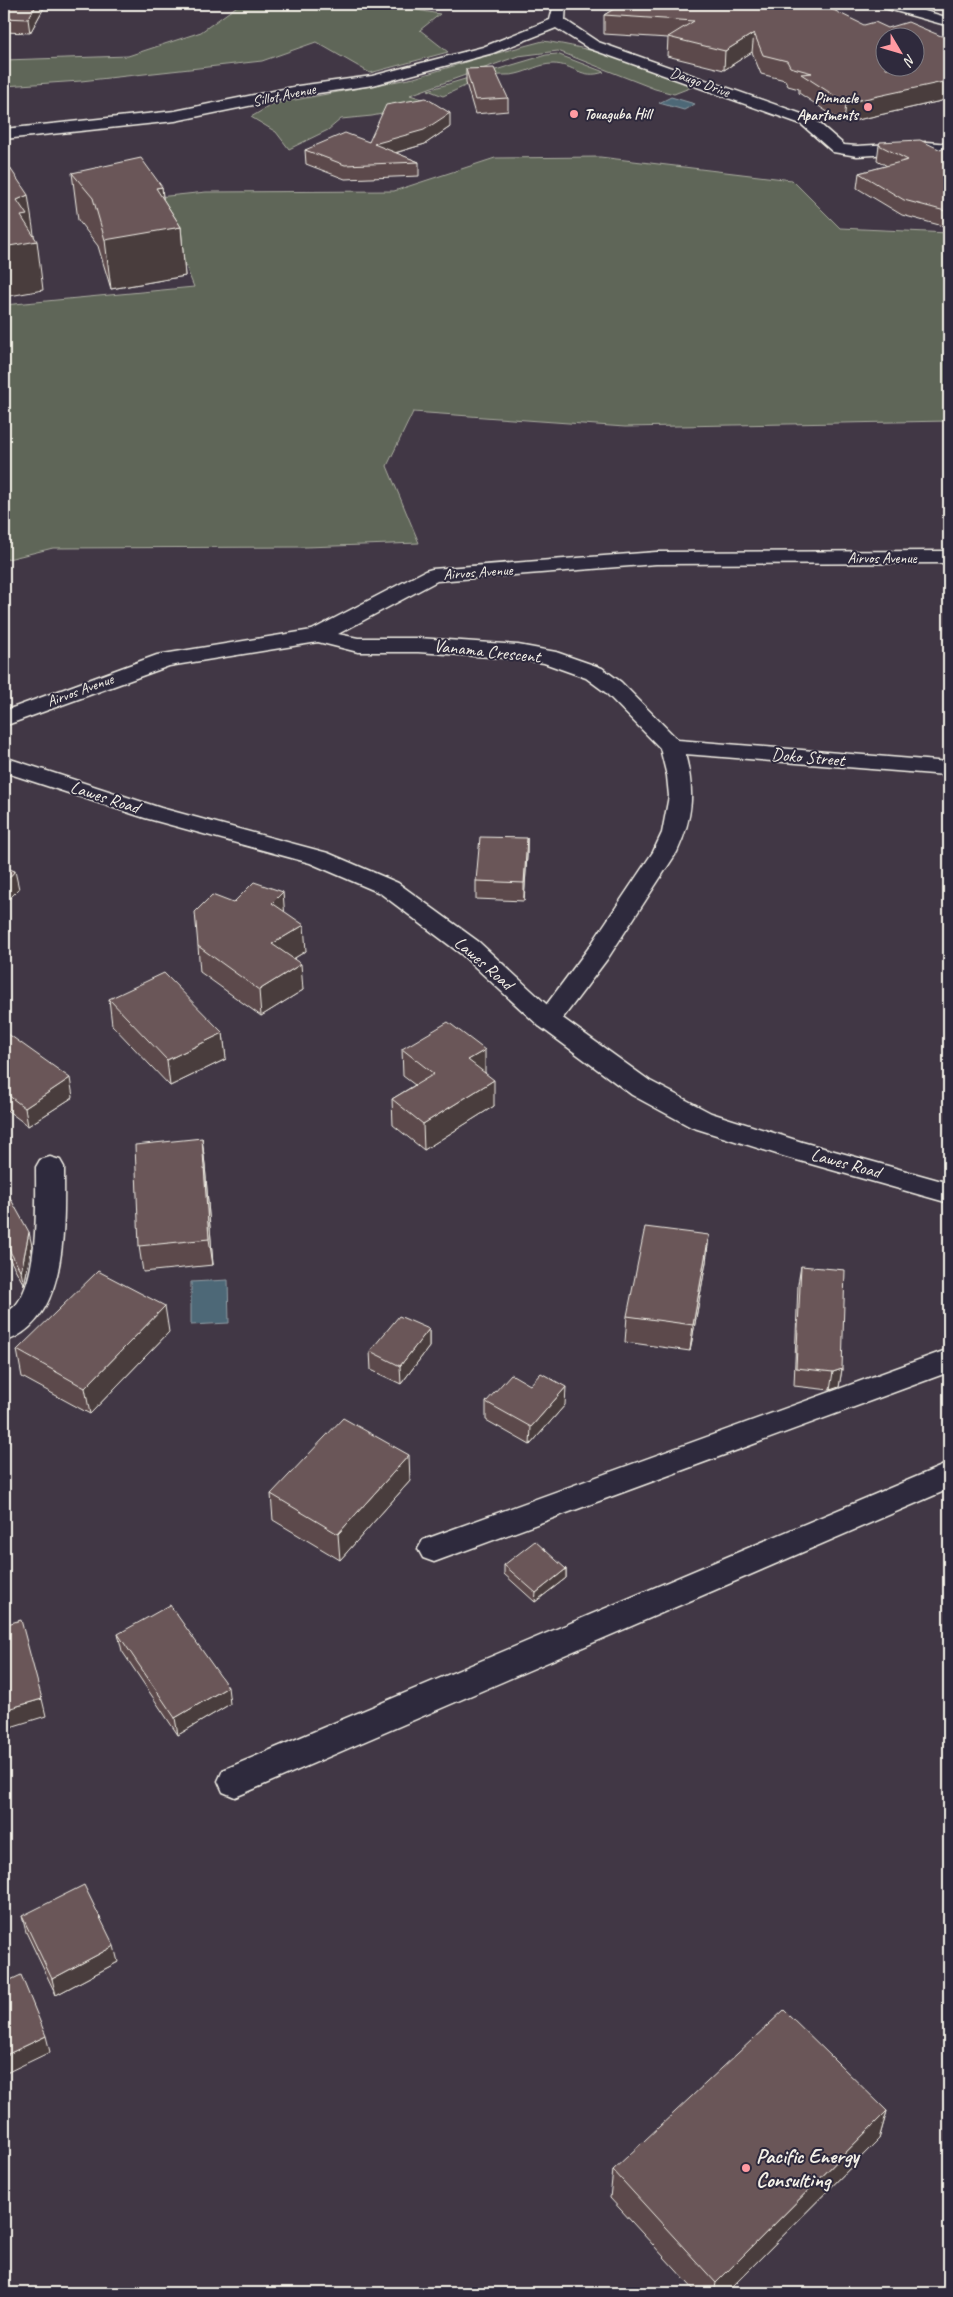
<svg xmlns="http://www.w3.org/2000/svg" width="953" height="2297" font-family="Caveat,sans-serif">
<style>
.green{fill:#5f6658;stroke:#aaaca0}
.water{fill:#4e6777;stroke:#909ea4}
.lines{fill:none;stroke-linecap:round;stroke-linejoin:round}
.minor-casing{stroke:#f4f1e8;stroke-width:3}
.major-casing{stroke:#f4f1e8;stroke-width:3}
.minor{fill:#2f2a3d;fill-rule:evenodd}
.major{fill:#2f2a3d;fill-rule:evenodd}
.wall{fill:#5b4a4c;stroke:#f4f1e8}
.shaded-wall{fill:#4a3c3e;stroke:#f4f1e8}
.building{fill:#6a5658;stroke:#f4f1e8;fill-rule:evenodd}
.poi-dot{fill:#ff9aa2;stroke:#2f2a3d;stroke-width:2}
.labels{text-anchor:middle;stroke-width:4;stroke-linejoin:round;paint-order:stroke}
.far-street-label{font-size:15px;fill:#f4f1e8;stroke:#2f2a3d}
.far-poi-label{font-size:15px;font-weight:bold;fill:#f4f1e8;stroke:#2f2a3d;text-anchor:end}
.street-label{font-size:18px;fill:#f4f1e8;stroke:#2f2a3d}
.near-poi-label{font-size:21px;font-weight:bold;fill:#f4f1e8;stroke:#2f2a3d;text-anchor:start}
</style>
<rect width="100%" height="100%" fill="#413745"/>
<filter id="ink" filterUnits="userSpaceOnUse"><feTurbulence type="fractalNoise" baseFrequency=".02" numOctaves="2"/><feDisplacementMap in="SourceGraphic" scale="10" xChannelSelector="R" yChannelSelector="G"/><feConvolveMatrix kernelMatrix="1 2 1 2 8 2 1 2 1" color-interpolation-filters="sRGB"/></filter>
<g filter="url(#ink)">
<path class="green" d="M240,4h174l3,6 23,4 -20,16 28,22 -78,21 -54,-31 -54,19 -181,20 -77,5v-26l124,-4 73,-24z
M543,41c51,7 102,24 149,46l-18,7 -19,-5 -97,-38 -40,5 -108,39 25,8 -63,13 -31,3 -13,11 -39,19 -13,-17 -25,-15 22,-13 141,-26 65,-20z
M557,54l47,18c-23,8 -30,-8 -51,-8 -14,0 -23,7 -37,10 -7,2 -15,0 -23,2 -17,4 -34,13 -50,20l-15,-6 118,-35z
M600,157l192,23 48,48 109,5v188l-324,6 -212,-15 -26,54 32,77 -113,4 -253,1 -49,12v-255l190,-18 -36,-90 48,-5 188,-1 101,-33z"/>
<path class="water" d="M671,97l24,7 -11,6 -25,-7z
M228,1280l1,43 -38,2v-43z"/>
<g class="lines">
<defs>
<path id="minor" d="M554,4h12l-1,16 33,22 215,76 31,27 13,1 70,-4 22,2v10l-22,-2 -70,4 -24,-4 -32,-28 -213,-76 -32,-20 -63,25 -120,32 -75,11 -123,25 -171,18v-10l171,-18 123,-25 74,-10 111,-29 67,-27z
M879,4h22l48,14v8l-68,-19z
M949,551v12l-293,1 -219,17 -99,53 20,4h60l100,7 38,7 46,16 19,14 57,58 271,22v12l-3,1 -261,-21c10,37 8,63 -8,98l-69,106 -51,68 -9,3 -9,-3 -4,-6 55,-74 63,-94 9,-19 7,-37 -2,-20 -7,-28 -55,-56 -19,-14 -42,-15 -26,-4 -100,-7h-60l-40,-10 -149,24 -165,60v-15l153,-56 155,-25 113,-59 7,-2 224,-17z
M50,1157l10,3 4,7c0,55 6,154 -60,175v-27c4,-4 9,-7 12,-10 23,-29 20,-102 20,-138l4,-7z
M949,1349v23l-515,190 -11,-4 -5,-9 5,-9z
M949,1463v26l-702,303 -12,5 -12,-5 -5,-11 5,-11z"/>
<path id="major" d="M4,757l157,51 167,45 70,30 81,59 78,72 93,67 61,32 91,29 147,41v20l-163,-46 -95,-30 -59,-32 -93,-69 -78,-72 -81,-61 -70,-30 -165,-45 -141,-46z"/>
</defs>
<use href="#minor" class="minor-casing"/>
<use href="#major" class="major-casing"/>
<use href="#minor" class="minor"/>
<use href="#major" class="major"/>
</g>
<path class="wall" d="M4,4h42l-16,29 -26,-1z
M622,4h216l-6,6 109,91 -97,22 -45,-30v-4l-11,-3 -3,-6 -24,-6 -9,-22 -28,18 -57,-14 1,-18 -64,-4v-19z
M466,69l42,29v13l-33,3 -9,-31z
M450,127l-25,17 -30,9 24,9v14l-74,3 -39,-15 -1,-14 64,-8z
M949,144v77l-6,5 -41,-11 -45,-27 2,-15 28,-7 -10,-6 2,-15 62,5z
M72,173l90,14 1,12 18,28 4,49 -74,13 -13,-43 -20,-26z
M527,838v18l-3,45 -48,-2v-18z
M233,903l51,8 22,40 -13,8 10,31 -42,26 -61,-44 -2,-26z
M109,999l114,34 3,26 -56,27 -58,-61z
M4,1031l69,66 -45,29 -24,-18z
M402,1049l83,23 9,34 -70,44 -31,-25 -1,-26 23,-14 -12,-9z
M202,1138l3,27 8,100 -70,7 -4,-26z
M4,1187l28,59 -8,39 -20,-36z
M709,1235l-3,27 -16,89 -65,-9 2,-26z
M801,1266l41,103 -3,18 -9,3 -36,-4 4,-102z
M429,1329v18l-28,37 -30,-14 -1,-19z
M169,1332l-79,82 -68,-37 -5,-27z
M530,1385l35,20 -35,40 -44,-25v-18z
M410,1481l-70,79 -67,-40 -2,-26z
M504,1565l62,4v9l-31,24 -31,-28z
M118,1634l112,70 -52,31 -56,-84z
M22,1916l96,46 -62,33 -30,-63z
M887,2111l-8,28 -153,154h-29l-87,-95 3,-28z"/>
<path class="shaded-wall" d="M37,4h9l-16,29 -2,-14z
M821,4h17l-19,19z
M754,33l-2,19 -28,18 1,-19z
M949,79v18l-8,4 -97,22 2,-20z
M450,113v14l-25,17 -51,15v-15z
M162,187l4,42 15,-2 4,49 -74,13 -6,-49 51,-52z
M28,195l7,46h2l6,49 -39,7v-50l13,-47z
M949,207v14l-6,5 2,-15z
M527,838v18l-3,45v-18z
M15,871l4,18 -15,15v-21z
M283,892l2,26 -13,-15z
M304,925l2,26 -31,19 -3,-26z
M301,964l2,26 -42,26 -2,-26z
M223,1033l3,26 -56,27 -3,-26z
M485,1050v27l-17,-17z
M70,1078l3,19 -45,29 -3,-18z
M494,1080v26l-70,44 -1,-26z
M202,1138l3,27 8,100 -4,-26z
M29,1232l3,14 -8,39 -3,-13z
M709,1235l-3,27 -16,89 3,-26z
M165,1306l4,26 -79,82 -5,-26z
M429,1329v18l-28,37 -1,-18z
M842,1369l-3,18 -9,3 3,-18z
M566,1387l-1,18 -35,40 1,-18z
M409,1455l1,26 -70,79 -2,-26z
M566,1569v9l-31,24 1,-9z
M228,1687l2,17 -52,31 -3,-17z
M42,1699l4,17 -42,13v-19z
M114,1946l4,16 -62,33 -4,-16z
M46,2036l4,16 -46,22v-18z
M887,2111l-8,28 -153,154h-12l2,-10z"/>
<path class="building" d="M4,4h33l-9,15 -24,-1z
M622,4h199l43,21 11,-3 13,6 20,-6 33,14 8,-3v46l-6,3 -97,21 -45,-29 11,-1 -22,-6 -3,-6 -24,-6 -9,-22 -29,18 -57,-14 26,-16 -90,-6zM886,38h30v30h-30z
M494,68l14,30 -33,2 -9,-31z
M426,98l24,15 -26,17 -50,14 45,18 -74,3 -40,-15 40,-17 24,9 17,-37z
M920,140l21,10 8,-6v63l-4,4 -41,-11 -45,-27 49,-13 -29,-15 1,-3z
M141,158l21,29 -6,1 25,39 -76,13 -12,-42 -21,-25z
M4,159l24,36 -11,5 10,15 -6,1 16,25 -33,6z
M480,837l47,1 -3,45 -48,-2z
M4,867l11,4 -11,12z
M254,882l29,10 -11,11 32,22 -32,19 29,20 -42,26 -61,-44 -3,-34 17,-17 21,8z
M164,973l59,60 -56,27 -58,-61z
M448,1022l37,28 -17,10 26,20 -71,44 -31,-25 42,-25 -32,-25z
M4,1031l66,47 -45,30 -21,-16z
M202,1138l7,101 -70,7 -4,-101z
M4,1187l25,45 -8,40 -17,-32z
M645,1227l64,8 -16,90 -66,-9z
M801,1266l44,4 -3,99 -9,3 -37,-4z
M98,1271l67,35 -80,82 -68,-38z
M399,1316l30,13 -29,37 -30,-15z
M541,1373l25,14 -35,40 -45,-25 25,-28 19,11z
M343,1418l66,37 -71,79 -67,-40z
M535,1541l31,28 -30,24 -32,-28z
M170,1605l58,82 -53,31 -57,-84z
M21,1620l21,79 -38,11v-85z
M84,1885l30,61 -62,33 -30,-63z
M21,1975l25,61 -42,20v-73z
M784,2010l103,101 -171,172 -103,-113z"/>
</g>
<g class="poi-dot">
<circle cx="868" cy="107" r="5"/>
<circle cx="574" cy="114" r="5"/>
<circle cx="746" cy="2168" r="5"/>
</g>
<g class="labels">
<g class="far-street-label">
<text transform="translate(700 82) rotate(20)" y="5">Daugo Drive</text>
<text transform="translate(284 95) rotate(-12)" y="5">Sillot Avenue</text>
<text x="882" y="563">Airvos Avenue</text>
<text transform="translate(478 572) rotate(-4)" y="5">Airvos Avenue</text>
<text transform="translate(80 690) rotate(-20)" y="5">Airvos Avenue</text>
</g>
<g class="far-poi-label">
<text x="858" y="103">Pinnacle<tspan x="858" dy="17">Apartments</tspan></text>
<text x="584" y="119" text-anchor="start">Touaguba Hill</text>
</g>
<g class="street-label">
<text transform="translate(487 651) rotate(6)" y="6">Vanama Crescent</text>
<text transform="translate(808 757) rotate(5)" y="6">Doko Street</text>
<text transform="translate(105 797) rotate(18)" y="6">Lawes Road</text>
<text transform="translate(484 963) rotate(41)" y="6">Lawes Road</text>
<text transform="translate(846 1163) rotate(15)" y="6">Lawes Road</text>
</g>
<g class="near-poi-label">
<text x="756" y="2163">Pacific Energy<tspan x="756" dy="24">Consulting</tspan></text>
</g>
</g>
<rect width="953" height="2297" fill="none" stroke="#2f2a3d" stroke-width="20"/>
<rect x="10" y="10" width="933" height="2277" fill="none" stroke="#f4f1e8" stroke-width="2" filter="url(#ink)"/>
<g transform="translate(900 52) rotate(128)"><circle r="24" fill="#2f2a3d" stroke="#7e7a81"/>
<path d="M0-4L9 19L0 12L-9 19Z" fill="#ff9aa2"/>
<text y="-8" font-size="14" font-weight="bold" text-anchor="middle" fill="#f4f1e8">N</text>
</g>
</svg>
